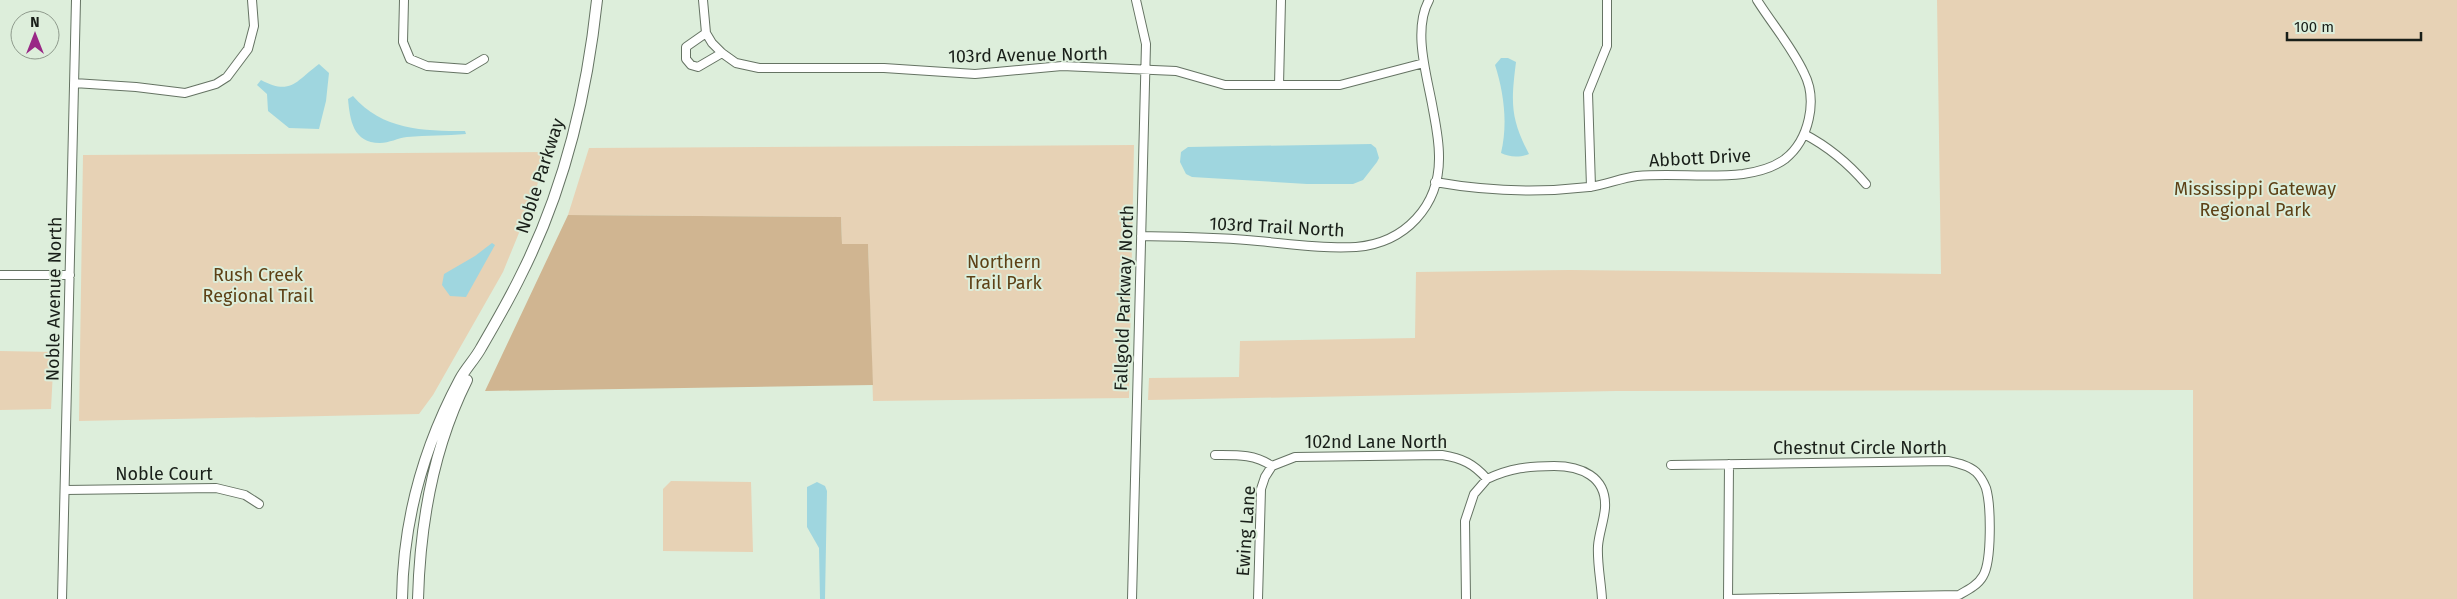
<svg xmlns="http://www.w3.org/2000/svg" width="2457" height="599" font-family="'Fira Sans',sans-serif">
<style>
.green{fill:#e7d2b5}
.forest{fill:#d0b591}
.water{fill:#9fd6df}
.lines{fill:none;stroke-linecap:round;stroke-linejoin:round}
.minor-casing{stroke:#657363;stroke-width:10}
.secondary-casing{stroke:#657363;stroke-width:12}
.minor{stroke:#fff;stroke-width:8}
.secondary{stroke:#fff;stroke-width:10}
.labels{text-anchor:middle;stroke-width:4;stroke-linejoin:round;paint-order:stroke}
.street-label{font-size:18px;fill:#191f19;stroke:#ddeedb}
.park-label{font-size:18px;fill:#5d4116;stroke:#ddeedb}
</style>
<rect width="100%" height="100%" fill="#ddeedb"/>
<path class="green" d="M1937,0h520v599h-264v-209l-577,1 -468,9 1,-22 90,-1 1,-36 175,-3 1,-66 154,-2 371,4z
M1134,145l-5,253 -256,3 -5,-157h-26l-1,-27 -273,-2 21,-67z
M548,152l-16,49 -29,71 -70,123 -14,19 -340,7 4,-266z
M0,351l54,1 -3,57 -51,1z
M671,481l80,1 2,70 -90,-1v-62z"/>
<path class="forest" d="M568,215l273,2 1,27h26l5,141 -388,6z"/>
<path class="water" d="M1501,58h7l8,4c-5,40 -6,56 13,92 -10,4 -20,3 -28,-1 7,-29 3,-60 -6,-88z
M319,64l10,9 -3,28 -7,28 -30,-1 -21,-17 -1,-17 -10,-9 4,-5c30,16 35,1 58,-16z
M353,96c29,34 70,35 112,35l1,3c-20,2 -39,1 -59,3 -9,1 -18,6 -27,6 -27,0 -30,-23 -32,-44z
M1371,144l5,4 3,10 -2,4 -14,18 -10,4h-46l-115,-7 -6,-3 -6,-12 1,-10 7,-5z
M492,243l3,2 -29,52 -16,-1 -8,-11 2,-11 31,-18z
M817,482l8,4 2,5 -2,108h-5l-1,-51 -12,-21v-40z"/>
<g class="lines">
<defs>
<path id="minor" d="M404,0l-1,42 7,17 17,7 40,3 17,-10
M703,0l3,33 6,10 10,10 14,10 23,5h125l91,6 87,-8 114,5 49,14h115l84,-22
M706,33l-20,14v12l5,6 7,2 24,-14
M74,83l62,4 49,6 31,-9 11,-7 21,-28 6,-23 -2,-26
M1279,85l2,-85
M1804,134c25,13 44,29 62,50
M1435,182c51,9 102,11 154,5 16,-2 32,-9 48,-11 35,-3 71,2 106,-2 14,-2 30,-6 42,-15 24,-19 33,-59 19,-86 -12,-26 -32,-49 -47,-73
M1591,187l-3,-94 19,-47v-46
M1141,236c39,1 78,1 117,5 33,3 66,8 98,6 49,-4 84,-41 83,-91 0,-18 -4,-35 -7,-52 -6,-32 -19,-75 -3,-104
M0,275h70
M1215,455c22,0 39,-1 57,11l23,-9 147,-2c20,3 32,9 45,24 23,-11 42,-13 67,-13 26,0 53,10 51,42 -1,13 -6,25 -7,38 -1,17 3,35 4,53
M1671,465l277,-4c9,2 20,4 28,11 4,4 8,11 10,16 5,17 6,73 -3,88 -5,9 -15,14 -24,19l-231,4
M65,490l151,-2 29,7 14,9
M62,599l14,-599
M1132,599l14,-555 -10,-44
M1258,599l3,-110 4,-12 7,-11
M1466,599l-1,-78 9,-27 13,-15
M1728,599l1,-135"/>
<path id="secondary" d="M402,599c1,-78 21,-151 58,-220 6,-11 15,-20 21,-31 14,-24 28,-48 40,-73 43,-85 66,-181 76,-275
M418,599c2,-75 15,-151 49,-219"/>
</defs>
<use href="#minor" class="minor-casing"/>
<use href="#secondary" class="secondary-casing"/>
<use href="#minor" class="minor"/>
<use href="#secondary" class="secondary"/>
</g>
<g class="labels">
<g class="street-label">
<text transform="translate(1028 55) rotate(-1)" y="6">103rd Avenue North</text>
<text transform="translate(1700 158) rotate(-3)" y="6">Abbott Drive</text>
<text transform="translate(540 176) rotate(-72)" y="6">Noble Parkway</text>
<text transform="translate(1277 227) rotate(3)" y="6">103rd Trail North</text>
<text transform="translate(1124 298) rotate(-88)" y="6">Fallgold Parkway North</text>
<text transform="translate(54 299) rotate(-89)" y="6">Noble Avenue North</text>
<text x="1376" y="448">102nd Lane North</text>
<text x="1860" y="454">Chestnut Circle North</text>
<text x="164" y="480">Noble Court</text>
<text transform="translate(1246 531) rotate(-86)" y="6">Ewing Lane</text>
</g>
<g class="park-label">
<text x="2255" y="195">Mississippi Gateway<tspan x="2255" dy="21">Regional Park</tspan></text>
<text x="1004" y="268">Northern<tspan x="1004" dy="21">Trail Park</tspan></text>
<text x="258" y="281">Rush Creek<tspan x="258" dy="21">Regional Trail</tspan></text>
</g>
</g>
<g transform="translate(35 35)"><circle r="24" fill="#ddeedb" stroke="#8f9b8d"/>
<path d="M0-4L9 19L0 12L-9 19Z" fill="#992886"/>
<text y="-8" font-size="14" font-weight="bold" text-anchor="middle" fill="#191f19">N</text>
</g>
<path d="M2287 32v8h134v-8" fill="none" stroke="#191f19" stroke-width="2.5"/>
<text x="2294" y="32" font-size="15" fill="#191f19" stroke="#ddeedb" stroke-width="4" paint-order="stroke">100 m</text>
</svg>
